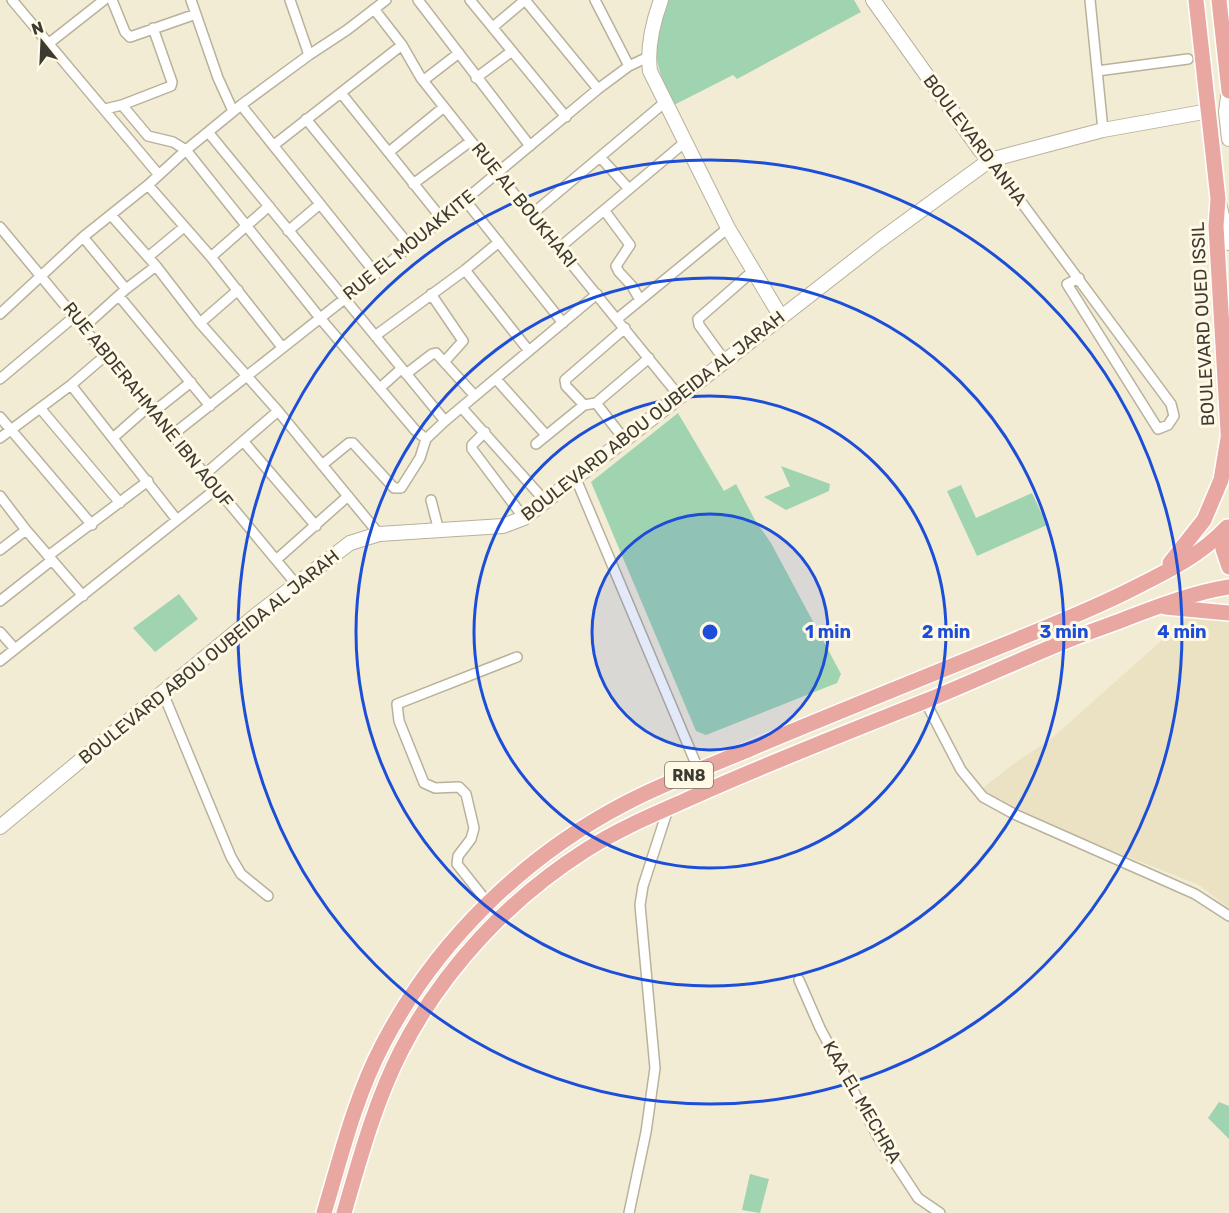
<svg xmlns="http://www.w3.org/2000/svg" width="1229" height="1213" font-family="Rubik,sans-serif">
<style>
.built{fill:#ebe2c3}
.green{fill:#a0d4b1}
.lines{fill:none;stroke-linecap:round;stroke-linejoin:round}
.street-casing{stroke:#b8b19b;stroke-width:12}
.secondary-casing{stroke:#b8b19b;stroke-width:16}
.primary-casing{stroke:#fff;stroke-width:18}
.street{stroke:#fff;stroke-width:9}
.secondary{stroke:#fff;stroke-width:14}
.primary{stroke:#e9a7a2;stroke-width:15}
.ring{fill:none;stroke:#1d4ed8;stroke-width:3}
.labels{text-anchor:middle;stroke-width:6;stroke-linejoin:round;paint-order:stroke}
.shield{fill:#fff9e6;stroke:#767367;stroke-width:1.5}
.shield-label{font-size:16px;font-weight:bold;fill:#3c3a31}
.street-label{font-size:18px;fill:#3c3a31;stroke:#fff9e6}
.centre{fill:#1d4ed8;stroke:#fff9e6;stroke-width:3}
.ring-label{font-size:18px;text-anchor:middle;font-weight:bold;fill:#1d4ed8;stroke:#fff9e6;stroke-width:6;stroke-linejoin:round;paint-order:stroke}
</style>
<rect width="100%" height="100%" fill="#f3ecd4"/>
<path class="built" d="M1190,615l39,6v287l-30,-23 -225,-90 42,-33 35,-23z"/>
<path class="green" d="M669,0h185l7,12 -124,67 -4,-4 -59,30c-22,-45 -23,-58 -5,-105z
M678,413l46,78 12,-7 19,36 16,23 70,131 -4,9 -131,52 -10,-4 -105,-249z
M781,466l49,18 -1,7 -43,19 -22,-13 26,-11z
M961,485l15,33 56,-25 15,32 -70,31 -30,-65z
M179,594l19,25 -43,33 -22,-24z
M1219,1102l10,4v33l-21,-21z
M750,1174l19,5 -9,34 -18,-3z"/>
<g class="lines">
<defs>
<path id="street" d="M12,0l147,175
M112,0l13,32 5,5 66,-23
M191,0l27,78 15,33
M290,0l19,55
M418,0l112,146
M470,0l96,117
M525,0l73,89
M595,0l34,66
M1090,0l13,130
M374,9l28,36 19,33 50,63 209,256
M493,27l32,-27
M48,44l56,-44
M1097,71l91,-12
M476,78l36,-27
M424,80l35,-27
M341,93l101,126
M122,105l26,31 25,6 13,8 134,168 95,112 11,9
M241,105l135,169
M105,109l17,-4 49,-19 1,-4 -19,-54
M306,119l103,126
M208,132l237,289
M274,145l128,-100
M389,152l55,-45
M600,157l29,32
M990,160l181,244 3,12 -6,9 -10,4 -91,-145 12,-6
M413,184l58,-43
M148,185l63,72 71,90
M465,200l98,123
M604,210l26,35 -14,21 3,6 13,14 8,14
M111,215l45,51 44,57 78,88 101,123
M531,215l133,-112
M0,227l296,357
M288,231l32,-27
M83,237l43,52
M559,248l125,-105
M148,257l36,-30
M211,257l58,-51
M465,270l64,81
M431,294l32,47 -18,20
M119,296l91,110
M0,314l83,-77 65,-52 38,-35 55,-45 68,-50 38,-25 39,-30
M617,319l111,-91
M200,323l38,-33
M84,327l42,-38 30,-23
M375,336l90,-66 34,-28
M725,361l-26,-36 -1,-6 55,-48
M406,374l26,-20 4,-1 39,43
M0,379l75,-63
M496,379l50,56
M71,385l106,135
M380,388l21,-19
M596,403l28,36
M584,405l-18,-19 -1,-6 60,-52
M40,408l80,95
M462,408l84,94
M152,413l39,-31
M0,417l92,108
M485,432l-13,13v4l52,69
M171,436l205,-162 222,-185 31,-23 19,-9
M114,437l34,-30
M0,438l71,-53 35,-30
M243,441l73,85
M536,444l48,-39 12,-2 53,-45
M322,465l27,-22h4l41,45h7l19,-30 6,-19 19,-18 152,-127
M204,475l74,-64
M576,479l123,292
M0,496l26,34 57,66
M431,500l8,31
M0,550l26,-20
M48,556l100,-75
M276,560l72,-64
M0,601l52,-41
M0,632l15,17
M0,661l216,-172
M163,693l68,164 10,17 27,22
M925,701l36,69 22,27 31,17 181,80 34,22
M488,903l-31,-39 1,-8 13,-17 3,-11 -8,-34 -7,-7 -24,1 -11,-5 -25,-62 -2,-17 120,-47
M799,980l21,48 58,109 40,61 22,15
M629,1213l17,-81 9,-64 -15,-163 3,-19 25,-77"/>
<path id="secondary" d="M661,0c-8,22 -14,48 -11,71l78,157 53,89
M873,0l107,150 10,10
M1229,90l-3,22 3,27
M1219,204l10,39
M0,827l260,-215 90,-69 29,-9 124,-8 21,-8 355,-277 111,-81 113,-30 106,-19"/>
<path id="primary" d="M1196,0l22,199 -2,27 13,222
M1219,0l10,91
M1226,529l-3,20 6,18
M1170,563l34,-43 17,-40 7,-42
M1165,607l64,6
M324,1213c17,-57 31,-116 59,-169 53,-102 141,-188 243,-241 40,-21 84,-37 126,-55 83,-35 166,-68 249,-102 46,-19 93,-37 137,-60 32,-16 64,-32 89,-59
M344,1213c16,-55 31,-111 57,-162 42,-82 108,-152 185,-201 31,-20 64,-34 98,-49 79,-36 159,-67 239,-99 50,-20 98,-43 148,-63 18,-7 36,-13 54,-20 34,-13 67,-26 104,-32"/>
</defs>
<use href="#street" class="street-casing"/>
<use href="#secondary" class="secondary-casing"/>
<use href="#primary" class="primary-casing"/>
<use href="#street" class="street"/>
<use href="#secondary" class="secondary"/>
<use href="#primary" class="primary"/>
</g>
<circle cx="710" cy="632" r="118" fill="#1d4ed8" fill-opacity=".12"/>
<g class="ring">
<circle cx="710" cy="632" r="118"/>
<circle cx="710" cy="632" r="236"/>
<circle cx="710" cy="632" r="354"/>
<circle cx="710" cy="632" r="472"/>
</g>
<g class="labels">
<rect class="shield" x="665" y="762" width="48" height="26" rx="4.5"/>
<g class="shield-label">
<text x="689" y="781">RN8</text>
</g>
<g class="street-label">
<text transform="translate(975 140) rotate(53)" y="6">BOULEVARD ANHA</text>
<text transform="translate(524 205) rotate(51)" y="6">RUE AL BOUKHARI</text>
<text transform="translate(409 245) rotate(-39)" y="6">RUE EL MOUAKKITE</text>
<text transform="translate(1203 324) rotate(-93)" y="6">BOULEVARD OUED ISSIL</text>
<text transform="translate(148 405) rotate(51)" y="6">RUE ABDERAHMANE IBN AOUF</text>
<text transform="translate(653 416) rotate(-38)" y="6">BOULEVARD ABOU OUBEIDA AL JARAH</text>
<text transform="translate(209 657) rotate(-39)" y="6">BOULEVARD ABOU OUBEIDA AL JARAH</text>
<text transform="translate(862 1102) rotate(60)" y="6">KAA EL MECHRA</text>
</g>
</g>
<circle cx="710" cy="632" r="9" class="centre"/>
<g class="ring-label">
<text x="828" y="638">1 min</text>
<text x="946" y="638">2 min</text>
<text x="1064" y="638">3 min</text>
<text x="1182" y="638">4 min</text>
</g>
<g transform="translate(42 42) rotate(342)" stroke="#fff9e6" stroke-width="4.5" paint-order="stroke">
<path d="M0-4.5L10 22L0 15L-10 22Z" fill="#3c3a31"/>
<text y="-9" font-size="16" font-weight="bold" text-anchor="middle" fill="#3c3a31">N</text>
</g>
</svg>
